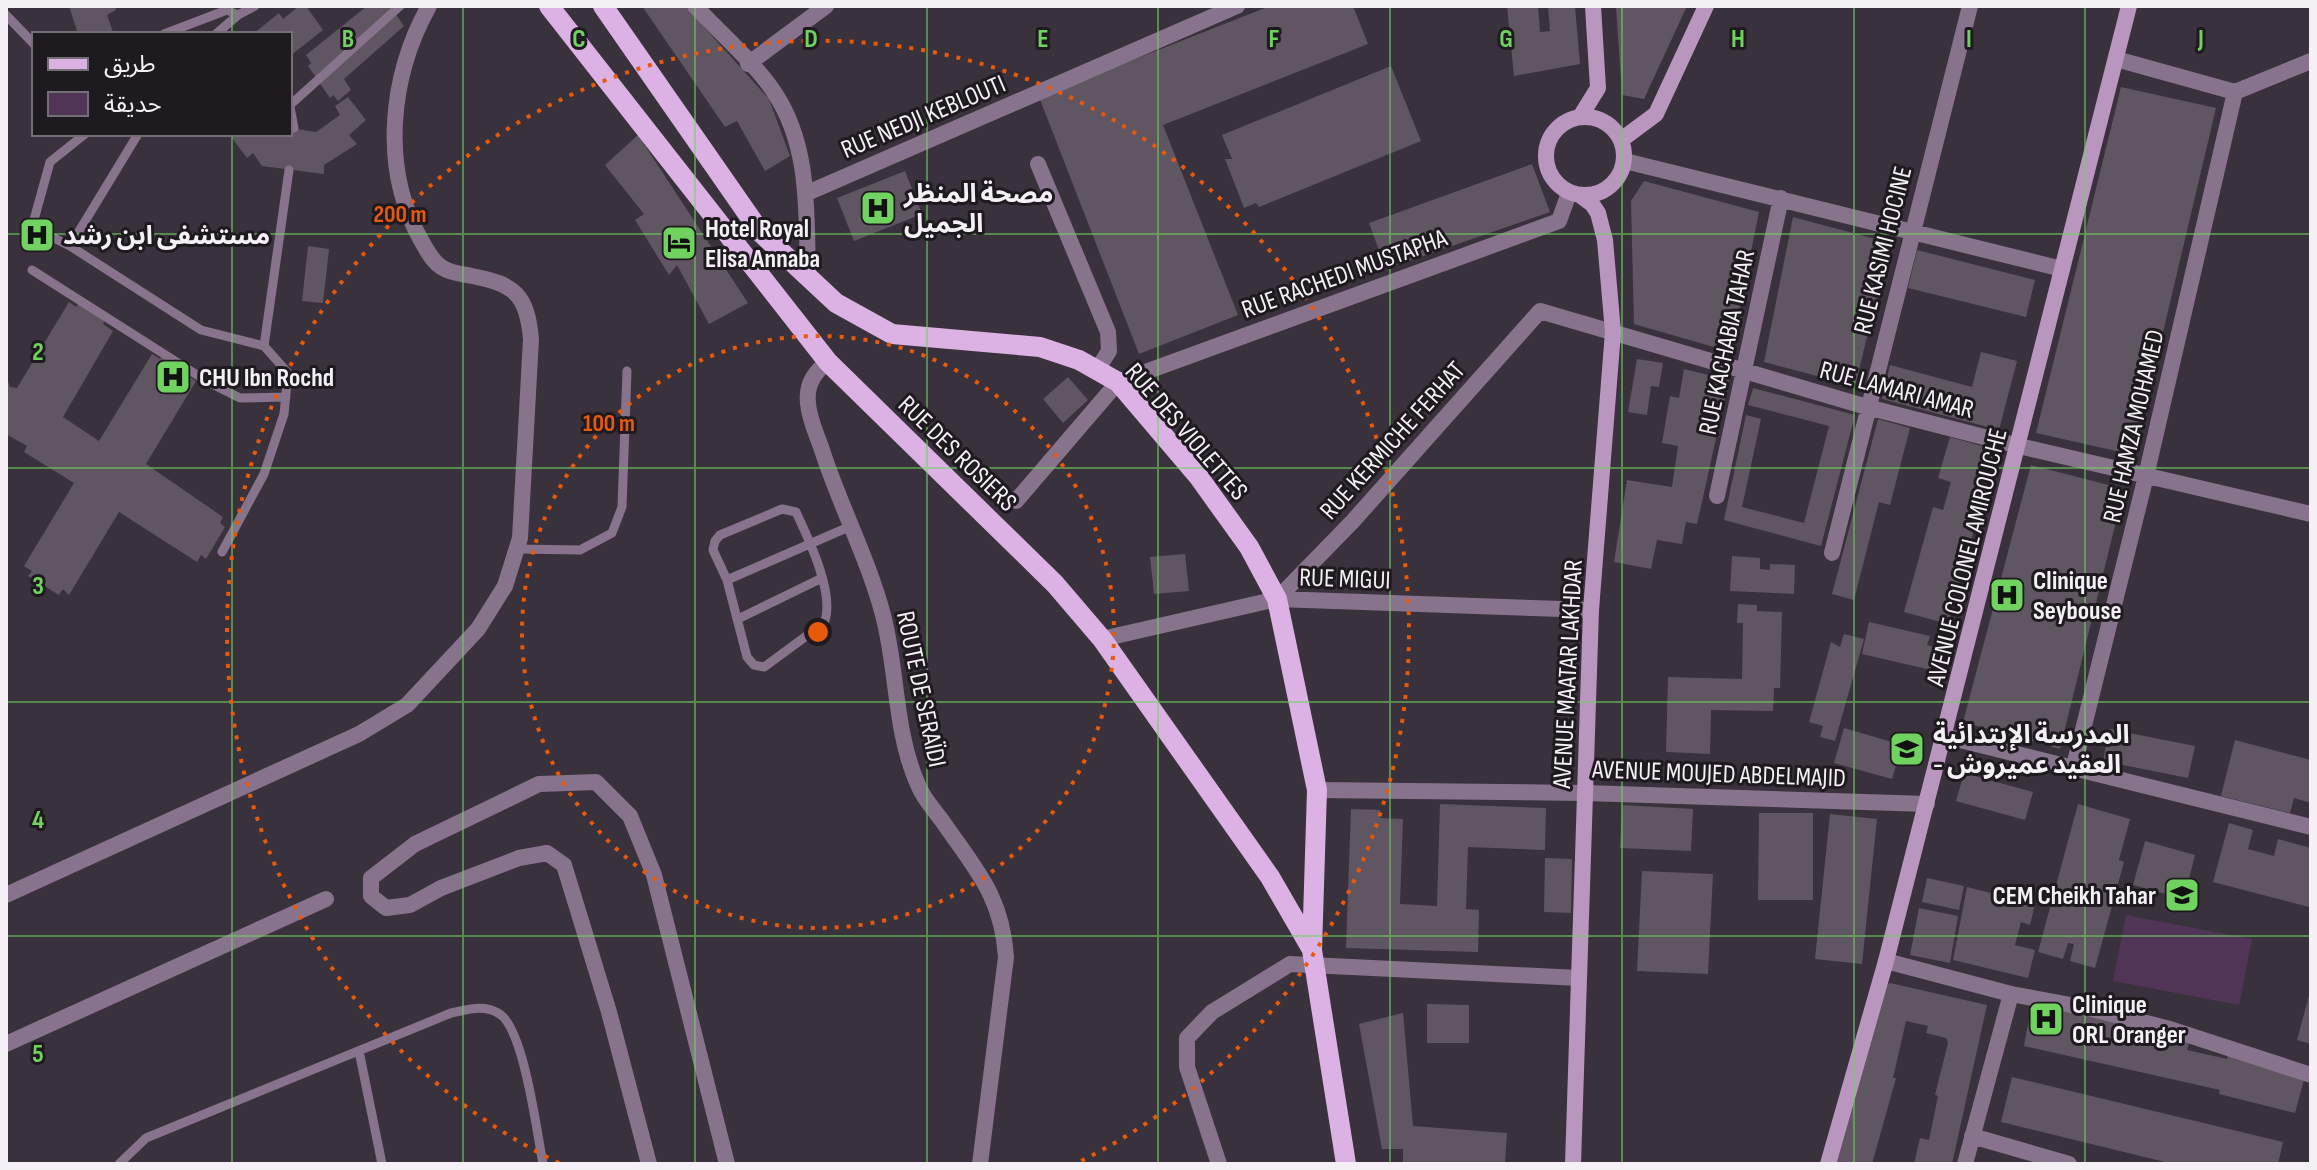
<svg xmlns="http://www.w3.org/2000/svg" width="2317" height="1170" font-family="'Sofia Sans Condensed','Noto Sans Arabic',sans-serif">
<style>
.green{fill:#513557}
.building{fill:#5f5661}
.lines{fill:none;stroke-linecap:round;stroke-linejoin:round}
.service{stroke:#88738c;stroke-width:9}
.minor{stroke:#88738c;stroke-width:16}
.tertiary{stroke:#88738c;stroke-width:16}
.secondary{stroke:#b896be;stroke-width:16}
.primary{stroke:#dcb1e4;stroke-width:20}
.grid{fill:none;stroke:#70d35f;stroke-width:2;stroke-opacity:0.55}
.ring{fill:none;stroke:#e8590c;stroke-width:4;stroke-dasharray:4 8}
.labels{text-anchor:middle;stroke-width:6;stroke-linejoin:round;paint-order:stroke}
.street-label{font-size:26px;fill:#f5eff6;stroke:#1e1a1f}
.poi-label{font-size:26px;font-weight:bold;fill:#f5eff6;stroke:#1e1a1f;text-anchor:start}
.grid-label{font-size:26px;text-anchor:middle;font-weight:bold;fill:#70d35f;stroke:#1e1a1f;stroke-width:6;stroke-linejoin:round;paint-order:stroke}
.centre{fill:#e8590c;stroke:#1e1a1f;stroke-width:4}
.ring-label{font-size:24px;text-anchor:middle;font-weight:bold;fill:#e8590c;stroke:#1e1a1f;stroke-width:6;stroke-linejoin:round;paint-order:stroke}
</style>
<rect width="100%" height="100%" fill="#39313b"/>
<path class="green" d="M2126,915l126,24 -13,66 -126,-24z"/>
<path class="building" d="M69,6h46l1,4 -9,5 6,17 -35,2z
M299,6h7l17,24 -33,26v-22h-37l26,-21 4,6z
M367,6h23l14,20 -60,53 7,11 -13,11 -5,-6 -3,3 -22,-32 3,-3 -5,-8z
M642,6h43l84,93 21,57 -25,15 -28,-50 -12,6z
M1270,6h83l15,38 -205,81 75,190 -99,39 -100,-257z
M1507,6h31l2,26 10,-1 -2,-25h27l5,58 -66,12z
M1616,6h71l-43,93 -22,-4z
M1391,66l30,75 -162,66 -3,-4 -12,5 -19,-49h7l-10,-24z
M2121,87l95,21 -82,347 -98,-22z
M348,97l18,23 -17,15 8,9 -33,21v9l-62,-8 -9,-13 -6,5 -18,-24h61v-6l26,4 24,-17 -5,-9z
M638,135l110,168 -39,21 -32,-59 -8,10 -34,-55 9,-6 -39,-49z
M1532,164l18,48 -164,57 -17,-46z
M905,171l17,43 -68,27 -17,-43z
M1644,181l115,31 -28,140 -97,-28 -3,-123z
M1793,217l97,26 -35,143 -91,-24z
M308,246l21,3 -6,54 -21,-2z
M1917,250l118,30 -9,37 -118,-29z
M80,301l26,17 -3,6 10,7 -50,86 36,24 53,-87 8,5 3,-5 27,18 -2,4 8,5 -50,83 77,53 -3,6 5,4 -19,32 -5,-4 -4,7 -78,-50 -50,83 -6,-6 -4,6 -31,-19 4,-5 -8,-5 50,-83 -50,-31 3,-6 -21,-12v-58l4,11 7,1 52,-86 7,5z
M1981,352l36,9 -18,69 -117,-31 8,-34 82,22z
M1637,359l26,4 -4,24 -8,-1 -4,29 -19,-3z
M1684,369l45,11 -32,144 -11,-2 -4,22 -25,-4 -6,29 -37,-7 13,-82 45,7 6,-41 -16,-3 8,-47 9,2z
M1068,377l20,23 -25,23 -20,-24z
M1753,388l102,27 -34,131 -97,-26 22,-105 15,4 -19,88 62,16 25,-97 -81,-21z
M1878,419l32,9 -20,77 -11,-3 -25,98 -22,-6z
M1950,437l46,13 -48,174 -44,-12 29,-105 10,3 8,-28 -13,-4z
M2031,465l93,24 -64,260 -97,-27z
M1185,554l4,37 -35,3 -4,-37z
M1732,556l28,2v11l10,1v-6l25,1 -1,29 -64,-3z
M1738,604l19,1v6l25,1 -2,76h-6l-1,23 -62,-1 -1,44 -44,-2 2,-75 74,2 1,-56h-6z
M1869,622l61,14 -3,9 9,3 -5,22 -69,-16z
M1844,634l20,5 -29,102 -15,-4 3,-11 -14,-4 22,-80 9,5z
M1844,728l58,17 -10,34 -58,-16z
M2109,729l86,17 -7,32 -85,-17z
M2235,740l76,20v43l-17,-5 -4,15 -69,-17z
M1964,773l69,19 -8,28 -69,-19z
M1440,804l106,4 -1,42 -77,-3 -2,62 13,1 -1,42 -132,-4 5,-139 29,1v8l23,1 -3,85 37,2z
M2078,804l52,15 -11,41 5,2 -29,106 -25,-7 4,-17 -6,-1 -5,16 -25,-7z
M1622,805l71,4 -2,42 -71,-3z
M1759,813h54v87h-55z
M1830,814l47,5 -15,145 -47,-5z
M2229,823l24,7 -5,19 26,7 4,-17 33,9v50l-2,9 -96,-25z
M2145,841l50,14 -11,44 -51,-14z
M1545,858l27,1 -1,54 -27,-1z
M1642,871l71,3 -5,100 -71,-3z
M1927,878l37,8 -5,24 -37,-8z
M1967,887l68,17 -5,21 -9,-3 -6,23 20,5 -7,28 -75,-18z
M1919,908l39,8 -8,47 -40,-8z
M1890,983l97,22 -35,159h-38l6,-26 9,2 9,-44 -3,-1 13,-52 -2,-5 -20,-5 2,-7 -22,-5 -13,57h3l-24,86h-38l50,-177z
M2310,992l1,1v51l-14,-4z
M2032,1002l158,36 -3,12 40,9 1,-4 77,21 -10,37 -76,-19 1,-4 -196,-44z
M1427,1004l42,1v38h-42z
M1403,1013l10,113 94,7 -2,31h-102v-15h-21l-23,-125z
M2012,1077l271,65 -5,22h-105l-172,-42z"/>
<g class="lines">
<path class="service" d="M6,15l28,29
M164,34l63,-24 11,5
M216,34l22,-19 17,-9
M290,105l110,-99
M290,107l4,21
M85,134l-35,28 -18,65 38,19 131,84 63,16 24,27 -4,41 -20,60 -42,78
M70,246l68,-112
M32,270l176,112 32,16 46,-1
M264,346l25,-176
M782,509l14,3c12,26 40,83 28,111l-60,44 -10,-2 -7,-8 -20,-77 -14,-30 2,-9 5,-6z
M517,549l63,1 32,-17 10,-26 5,-136
M727,580l124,-54
M738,619l84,-41
M359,1051l23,113
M119,1164l27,-26 305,-125c16,-3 31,-9 47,0 26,13 39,121 45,151"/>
<path class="minor" d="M695,6c24,26 60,57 79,86 37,55 32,122 34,185
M2116,59l119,33 76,-31
M748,64l78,-58
M1625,161l437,108
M1038,164l70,168 1,19 -12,19
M805,194l432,-188
M828,362c-14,10 -22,24 -20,41 1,16 9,32 14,47 18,56 46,108 61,165 15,56 11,118 36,172 5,12 16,24 24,35 33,48 59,74 63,135l-26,207
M1717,496l64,-298
M1016,501l102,-119 441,-161 10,-28
M1832,553l138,-547
M1277,599l76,-78 187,-210 327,96 152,39 292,68
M1102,639l175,-40 314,11
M1944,736l367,91
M2073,770l73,-294 89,-384
M1317,790l268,3 342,11
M6,895l353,-161 48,-29 71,-76 27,-43 15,-48 11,-199c-4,-44 -16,-55 -59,-63 -9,-2 -22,-3 -29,-8 -10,-5 -17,-19 -22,-28 -41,-72 -31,-164 8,-234
M6,1044l320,-145
M1972,1136l97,28
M649,1164l-40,-152 -45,-147 -17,-12 -28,5 -78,30 -31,17 -24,3 -15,-12v-18l44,-34 124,-60 57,-2 34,34 24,59 73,289
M1219,1164l-32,-97v-29l25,-26 78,-48 289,14
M1965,1164l46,-170"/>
<path class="tertiary" d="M1886,961l125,33 81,15 78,20 141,46"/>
<path class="secondary" d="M1546 156a39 39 0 1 1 78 0a39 39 0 1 1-78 0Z
M1580,117l18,-29 -5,-82
M1621,140l35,-26 50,-108
M1573,1164l18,-554 22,-278 -8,-92 -7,-27 -6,-9 -11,-8
M1828,1164l58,-203 243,-955"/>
<path class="primary" d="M549,6l279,356 227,222 47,55 168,238 41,71
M603,6l158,227 75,70 56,31 148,13 39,13 39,22 80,94 51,71 28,52 40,191 -5,160 34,214"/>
</g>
<path class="grid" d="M232,6v28M463,6v1158M695,6v1158M927,6v1158M1158,6v1158M1390,6v1158M1622,6v1158M1854,6v1158M2085,6v1158M232,134v1030M6,234h2305M6,468h2305M6,702h2305M6,936h2305"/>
<g class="ring">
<circle cx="818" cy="632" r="296"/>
<path d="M559 1163A591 591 0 1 1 1077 1163"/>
</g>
<defs>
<symbol id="hospital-square" viewBox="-11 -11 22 22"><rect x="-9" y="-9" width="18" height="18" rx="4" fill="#70d35f" stroke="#1e1a1f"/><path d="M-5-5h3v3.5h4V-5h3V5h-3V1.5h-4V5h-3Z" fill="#111"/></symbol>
<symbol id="hotel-square" viewBox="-11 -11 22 22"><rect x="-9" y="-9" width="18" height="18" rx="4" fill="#70d35f" stroke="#1e1a1f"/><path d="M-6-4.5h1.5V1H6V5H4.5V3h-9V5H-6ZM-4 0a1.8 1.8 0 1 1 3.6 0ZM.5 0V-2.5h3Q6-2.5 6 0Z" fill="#111"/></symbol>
<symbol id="school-square" viewBox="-11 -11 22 22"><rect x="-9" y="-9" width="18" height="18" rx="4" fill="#70d35f" stroke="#1e1a1f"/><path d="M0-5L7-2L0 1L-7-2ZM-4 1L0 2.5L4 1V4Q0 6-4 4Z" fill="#111"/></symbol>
</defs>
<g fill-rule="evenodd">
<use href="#hospital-square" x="858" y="188" width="40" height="40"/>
<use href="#hospital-square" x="17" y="215" width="40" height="40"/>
<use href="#hotel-square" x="659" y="223" width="40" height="40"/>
<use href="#hospital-square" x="153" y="357" width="40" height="40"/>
<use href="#hospital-square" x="1987" y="575" width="40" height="40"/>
<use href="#school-square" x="1887" y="729" width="40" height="40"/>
<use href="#school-square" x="2162" y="875" width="40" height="40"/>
<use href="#hospital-square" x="2026" y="999" width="40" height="40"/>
</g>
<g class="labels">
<g class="street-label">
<text transform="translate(923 116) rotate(-23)" y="9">RUE NEDJI KEBLOUTI</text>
<text transform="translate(1882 250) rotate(-76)" y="9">RUE KASIMI HOCINE</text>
<text transform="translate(1344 273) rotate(-20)" y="9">RUE RACHEDI MUSTAPHA</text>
<text transform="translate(1726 342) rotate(-78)" y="9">RUE KACHABIA TAHAR</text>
<text transform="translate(1897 389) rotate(15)" y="9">RUE LAMARI AMAR</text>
<text transform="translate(2133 426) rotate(-77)" y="9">RUE HAMZA MOHAMED</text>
<text transform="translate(1187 431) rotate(49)" y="9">RUE DES VIOLETTES</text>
<text transform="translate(1392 440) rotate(-48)" y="9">RUE KERMICHE FERHAT</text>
<text transform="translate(958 453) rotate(44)" y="9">RUE DES ROSIERS</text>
<text transform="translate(1966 557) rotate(-76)" y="9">AVENUE COLONEL AMIROUCHE</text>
<text transform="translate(1345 578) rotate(2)" y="9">RUE MIGUI</text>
<text transform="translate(1567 674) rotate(-87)" y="9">AVENUE MAATAR LAKHDAR</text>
<text transform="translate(922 689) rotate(78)" y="9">ROUTE DE SERAÏDI</text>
<text transform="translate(1719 773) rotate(2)" y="9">AVENUE MOUJED ABDELMAJID</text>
</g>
<g class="poi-label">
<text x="904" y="202">مصحة المنظر<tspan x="904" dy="30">الجميل</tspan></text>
<text x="705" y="237">Hotel Royal<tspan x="705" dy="30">Elisa Annaba</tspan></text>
<text x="63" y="244">مستشفى ابن رشد</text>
<text x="199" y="386">CHU Ibn Rochd</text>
<text x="2033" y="589">Clinique<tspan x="2033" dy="30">Seybouse</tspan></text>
<text x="1933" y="743">المدرسة الإبتدائية<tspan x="1933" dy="30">- العقيد عميروش</tspan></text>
<text x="2156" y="904" text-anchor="end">CEM Cheikh Tahar</text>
<text x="2072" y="1013">Clinique<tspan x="2072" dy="30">ORL Oranger</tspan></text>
</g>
</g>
<g class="grid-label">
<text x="348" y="47">B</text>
<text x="579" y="47">C</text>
<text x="811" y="47">D</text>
<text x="1043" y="47">E</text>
<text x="1274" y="47">F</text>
<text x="1506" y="47">G</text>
<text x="1738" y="47">H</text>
<text x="1969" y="47">I</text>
<text x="2201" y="47">J</text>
<text x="38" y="360">2</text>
<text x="38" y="594">3</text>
<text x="38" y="828">4</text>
<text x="38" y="1062">5</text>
</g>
<circle cx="818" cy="632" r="12" class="centre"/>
<g class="ring-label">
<text x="400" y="222">200 m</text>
<text x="609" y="431">100 m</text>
</g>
<rect width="2317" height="1170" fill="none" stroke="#f5eff6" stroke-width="16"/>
<rect x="32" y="32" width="260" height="104" fill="#1e1a1f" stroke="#746f75" stroke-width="2"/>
<rect x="48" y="58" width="40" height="12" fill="#dcb1e4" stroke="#746f75" stroke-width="2"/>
<text x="104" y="72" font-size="24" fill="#f5eff6">طريق</text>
<rect x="48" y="92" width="40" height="24" fill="#513557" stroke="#746f75" stroke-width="2"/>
<text x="104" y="112" font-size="24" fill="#f5eff6">حديقة</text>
</svg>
